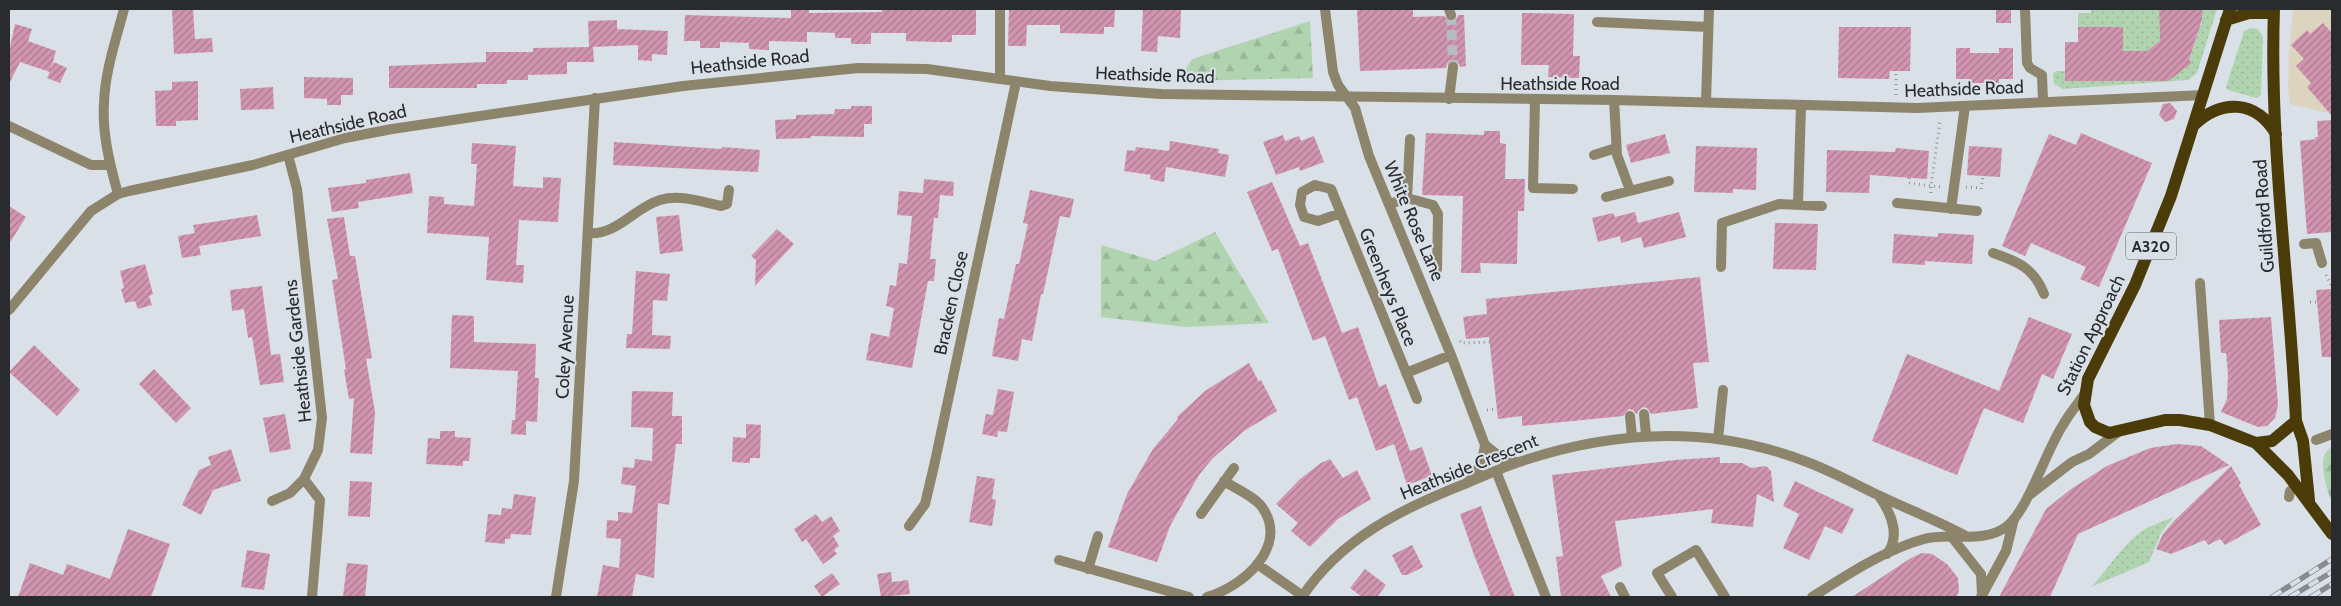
<svg xmlns="http://www.w3.org/2000/svg" width="2341" height="606" font-family="Cabin,sans-serif">
<style>
.commercial{fill:#ddd4bf}
.grass{fill:url(#grass-dots)}
.forest{fill:url(#forest-firs)}
.building{fill:url(#building-hatch)}
.lines{fill:none;stroke-linecap:round;stroke-linejoin:round}
.minor-tunnel{stroke:#b6bcc2;stroke-width:10;stroke-dasharray:10 5;stroke-linecap:butt}
.path{stroke:#90959a;stroke-width:3;stroke-dasharray:1 4;stroke-linecap:butt}
.service{stroke:#8d846c;stroke-width:10}
.pedestrian{stroke:#8d846c;stroke-width:10}
.minor{stroke:#8d846c;stroke-width:10}
.tertiary{stroke:#8d846c;stroke-width:10}
.primary{stroke:#4a3b08;stroke-width:12}
.rail-casing{stroke:#868b90;stroke-width:5.5}
.rail{stroke:#d9e0e7;stroke-width:4;stroke-dasharray:11;stroke-linecap:butt}
.labels{text-anchor:middle;stroke-width:4;stroke-linejoin:round;paint-order:stroke}
.shield{fill:#d9e0e7;stroke:#5e6166;stroke-width:1}
.shield-label{font-size:16px;font-weight:bold;fill:#292b2e}
.street-label{font-size:18px;fill:#292b2e;stroke:#d9e0e7}
</style>
<defs>
<pattern id="grass-dots" width="8" height="8" patternUnits="userSpaceOnUse" patternTransform="scale(1.25)"><rect width="8" height="8" fill="#b1d4b0"/><path d="M2 2h.1M6 6h.1" fill="none" stroke="#98b698" stroke-width="1.8" stroke-linecap="round"/></pattern>
<pattern id="forest-firs" width="22" height="20" patternUnits="userSpaceOnUse" patternTransform="scale(1.25)"><rect width="22" height="20" fill="#b1d4b0"/><path d="M5 1l3.5 6h-7zM16 11l3.5 6h-7z" fill="#98b698"/></pattern>
<pattern id="building-hatch" width="6" height="6" patternUnits="userSpaceOnUse" patternTransform="scale(1.25)"><rect width="6" height="6" fill="#d295af"/><path d="M-1 1l2-2M0 6l6-6M5 7l2-2" fill="none" stroke="#aa7a8f"/></pattern>
</defs>
<rect width="100%" height="100%" fill="#d9e0e7"/>
<path class="commercial" d="M2293,9h39v105l-42,-10 -2,-15 1,-38z"/>
<path class="grass" d="M2091,9h68l1,25 8,1 -21,16h-24l-45,-24v-14h13z
M2202,9h15l-20,64 -9,7 -125,9 -9,-5 -1,-10 3,-3h9l1,10h93l8,-3 2,2 23,-17 -3,-3 9,-26v-9h4z
M2251,28l7,1 5,8 -2,58 -5,3 -28,-8 -2,-3 18,-56z
M2174,517l-13,16 -12,29 -58,25c16,-16 32,-43 50,-55 10,-7 22,-11 33,-15z"/>
<path class="forest" d="M1310,21l3,57 -135,3 14,-22z
M1215,232l54,91 -83,4 -85,-10v-72l54,16z
M2332,447v50l-2,2c-3,-14 -15,-44 2,-52z"/>
<path class="building" d="M172,9h21l2,30 17,-1 1,14 -39,2z
M791,9h18v4l73,-1v-3h94v26h-24v7h-14l-32,-1v-8h-35v11h-20v-6h-16v-5l-28,-1v10l-38,-1v9l-20,-1v-6l-29,-1v6h-20v-7h-16l1,-26 106,3z
M1009,9h106l-1,18h-10v7l-44,-1v-8h-33l-1,21h-18z
M1143,9h38l-1,29 -22,-2 -1,16 -16,-1z
M1357,9h56v8l31,-1 6,6 6,-2 2,-5h6l2,51 -6,1 -2,-5 -5,-2 -5,2 -2,6 -86,3z
M1996,9h15v14h-15z
M2159,9h43v11l-13,40 3,3 -24,18h-103v-39h13v-15h45v24h24l13,-10z
M1522,13l52,1 -1,42h7l-1,22 -31,-1 1,-12h-28z
M617,20v9l51,2 -1,24 -15,-1v7l-14,-1v-15l-45,2 1,15h-27v12l-39,1v5h-21v4h-30v4h-88v-22l97,-4v-10h47v-4l56,-1 -1,-26z
M2323,23l9,10v83l-25,-29 4,-4 -15,-17 8,-7 -13,-14 16,-15 3,4z
M15,24l17,5 -4,12 28,10 -6,21 -30,-10 -11,22v-32z
M1839,27h72l-1,44h-20l-1,8 -51,-1z
M1956,48h14v5h29v-5h14v31h-14v4h-29v-4h-14z
M54,62l13,6 -7,15 -13,-5z
M304,77l49,1v17h-12v10h-14v-6l-23,-1z
M198,81v39l-22,1v5h-20l-1,-35 17,-1v-8z
M273,87l1,22 -33,1 -1,-21z
M2170,103l7,8 -3,8 -9,3 -6,-7 4,-11z
M851,106h21v18h-8v13l-53,-1v2l-35,1 -1,-19 21,-1v-4l38,-1 1,-5h16z
M2332,120v112l-25,2 -7,-93 16,-2 -1,-2h3l-1,-16z
M1484,131h16v12l6,1 -1,35h20l-1,32h-6l-1,53 -37,-1 1,10h-20l2,-77 -41,-1 4,-62 58,2z
M2081,133l71,30 -53,124 -19,-8 6,-12 -55,-24 -6,13 -23,-10 47,-112 27,11z
M1665,134l5,19 -39,10 -5,-18z
M1283,135l2,6 14,-5 2,5 13,-5 10,26 -24,9 -1,-4 -23,8 -13,-33z
M1170,141l49,8 -1,4 11,2 -4,22 -59,-10 -2,15 -14,-3 1,-4 -27,-4 3,-21 8,1 1,-4 33,4z
M614,142l108,7v-2l38,3 -2,22 -145,-7z
M472,143l44,3 -3,40 30,2v-11l18,1 -3,44 -39,-2 -3,45h8l-1,18 -37,-3 3,-43 -62,-4 2,-37 15,1v7l30,2 3,-42h-6z
M1696,146l61,2 -1,42 -23,-1v4l-39,-1z
M1969,146l33,2 -2,29 -33,-2z
M1896,148l33,3 -2,28 -57,-4 -1,18 -43,-1 1,-42 68,2z
M410,173l3,20 -55,9 1,6 -27,4 -4,-24 38,-5v-3z
M924,179l30,3 -1,14 -13,-1 -2,23h-4l-4,41h6l-2,22h-6l-16,87 -46,-8 5,-27 18,4 5,-29 -8,-2 4,-21 6,1 3,-23 8,1 5,-48 -15,-1 2,-24 24,2z
M1272,182l28,64 8,-3 34,90 16,-6 21,60 7,-3 24,67 12,-4 10,29 -25,9 -13,-41 -18,7 -19,-54 -8,3 -24,-64 -12,5 -35,-92 -6,2 -25,-59z
M1030,190l44,9 -4,19 -10,-2 -17,78h-2l-9,47 -10,-2 -4,22 -26,-5 7,-38 5,1 12,-55h3l9,-40 -5,-1z
M9,206l17,11 -17,27z
M1635,212l3,11 41,-11 7,25 -42,11 -3,-11 -20,6 -1,-7 -22,6 -6,-24 21,-5 2,4z
M257,215l4,21 -62,10 2,9 -19,3 -4,-22 17,-3 -2,-8z
M679,215l4,36 -23,3 -4,-37z
M344,217l6,39h5l17,102 -6,1 9,53 -3,42 -22,-1 4,-55 -5,1 -5,-29 2,-1 -14,-89 6,-1 -11,-60z
M1775,223l43,1 -2,46 -43,-1z
M777,229l17,15 -39,42 1,-26 -5,-4z
M1938,233l36,2 -2,29 -47,-3v4l-33,-2 2,-29 44,3z
M145,264l8,30 -4,2 3,9 -14,4 -3,-8 -10,2 -4,-14 3,-1 -4,-17z
M636,271l34,3 -3,27 -14,-1 -1,35 19,1 -1,13 -44,-1 1,-14h5z
M1700,277l9,85 -16,1 5,45 -47,6 -4,-6 -4,-1 -5,4 -1,4 -4,-5 -4,-1 -6,7 -101,10v-10l-24,3 -9,-82 -23,2 -3,-22 24,-3 -1,-15z
M262,286l9,69 9,-1 4,28 -24,3 -8,-48 -4,1 -4,-29 -12,2 -2,-21z
M2332,289v68h-10l-6,-67z
M452,315l22,1v26l62,2 -1,34h4l-2,44 -11,-1v14l-15,-1 1,-14h3l3,-49 -68,-3z
M2029,317l43,17 -19,45 -11,-5 -19,49 -39,-15 -27,67 -85,-34 35,-87 92,37z
M2271,317l7,88 -3,13 -8,8 -9,1 -37,-15 6,-13 1,-25 -2,-21h-5l-2,-33z
M34,345l46,45 -23,26 -48,-44z
M1249,363l10,19 2,-2 16,31 -33,20 -32,28 -13,16 -29,51 -13,36 -49,-15 19,-53 26,-45 25,-30 -1,-2 28,-26z
M154,369l37,39 -15,15 -37,-39z
M998,389l16,3 -7,40 -9,-1 -1,6 -15,-3 4,-20 7,1z
M632,391l41,1 -1,24h10v28h-6l-7,61 -11,-2 -4,75 -18,-4 -4,23h-35l6,-32 16,3 2,-29 -15,-1 1,-18 11,1v-9l14,1 4,-27 -15,-2 2,-17 11,1 1,-9 17,2 1,-33 -22,-1z
M285,414l6,35 -21,4 -7,-35z
M746,424l15,1 -1,33h-10v5l-18,-1 1,-25 13,1z
M440,431h15v6l16,1 -2,23h-6v5l-37,-2 2,-26 12,1z
M2177,444l24,2 28,19 -151,69 -28,63h-51l47,-88 25,-20 36,-23 43,-18z
M231,449l10,32 -28,9 -12,25 -19,-10 17,-35 12,-5 -3,-8z
M1720,457v6h22l9,5 15,-2 5,5 3,31 -17,-8 -4,33 -42,-4 2,-14 -98,12 7,45 -21,10 10,21h-50l-5,-40 7,-1 -11,-81 123,-15z
M1330,459l13,19 14,-8 14,29 -33,20 -28,28 -19,-16 7,-8 -22,-19 24,-25 21,-16z
M2231,466l10,17 -2,2 22,40 -36,20 -5,-6 -12,6 -3,-5 -34,14 -15,-5 7,-15 12,-14z
M977,476l18,3 -3,20 4,1 -4,26 -23,-4z
M350,481l22,1 -2,35 -22,-1z
M1795,481l59,28 -12,25 -17,-8 -16,34 -26,-12 16,-34 -16,-8z
M514,494l22,3 -5,38 -20,-1 -1,5h-5v5l-20,-2 3,-28 13,1 1,-7 10,1z
M1481,506l8,24 26,67h-24l-17,-42 -14,-41z
M816,514l6,8 9,-6 9,15 -7,5 6,10 -5,4 3,4 -14,10 -17,-25 -4,3 -8,-13z
M128,529l42,15 -19,53h-133l12,-34 33,12 4,-11 43,15z
M1412,545l11,22 -16,8h-5l-10,-20z
M247,550l23,4 -6,36 -23,-3z
M1922,553l10,1 15,10 11,14 1,13 -3,6h-104l59,-39z
M347,563l21,2 -3,32h-22z
M1365,569l21,16 -9,12h-15l-12,-9z
M891,572l1,10 16,-2 2,14 -29,3 -4,-23z
M832,573l8,11 -18,13 -8,-11z"/>
<g class="lines">
<path class="minor-tunnel" d="M1451,15l2,52"/>
<path class="path" d="M1896,95v-24
M1909,178v5l22,3 9,-65
M1966,187l15,1
M1981,189l2,-13
M1931,193v-7l11,1
M2326,275l5,10
M2310,302h7
M1460,341l1,2 29,-1
M1487,410l10,-1"/>
<path class="service" d="M1000,9v70
M2025,9l2,54 3,5 12,7 1,26
M1597,22l111,5
M1706,102l3,-93
M1410,139l-3,59 26,7 5,9 -1,55
M1897,203l31,3
M1390,204l17,-6
M1993,253c24,8 41,15 51,41
M2200,283l10,142
M1644,414l2,21
M1630,416l2,21
M1718,439l5,-49
M2316,440l16,-6
M1620,587l5,10
M1672,597l-15,-24 39,-23 29,47"/>
<path class="pedestrian" d="M2304,244l12,-1 6,20
M2289,497l1,-6"/>
<path class="minor" d="M1325,9l8,63 5,13 17,23 14,48 82,199 34,90 20,16 13,1
M1449,9l2,6
M1449,99l4,-32
M1535,100l-2,88 40,1
M1614,100l3,55 13,35
M9,126l82,39h19
M288,155l9,34 25,229 -4,32 -14,29 16,21 -8,97
M1594,155l22,-7
M118,194c-8,-29 -16,-60 -14,-91 1,-32 12,-63 20,-94
M1606,197l63,-16
M1798,204l3,-98
M1928,206l49,5
M1951,209l14,-103
M1341,213l-23,8 -14,-4 -4,-12 2,-13 13,-7 16,4 86,210
M588,233c28,3 46,-25 72,-33 21,-6 41,2 61,6l6,-2 2,-14
M1721,267l1,-44 57,-19 43,2
M1406,373l45,-18
M1496,471l50,126
M1468,482c11,-10 15,-22 17,-37
M272,501l18,-8 14,-14
M1201,514l33,-46
M909,526l16,-22 9,-38 82,-384
M1951,536l30,38 1,20
M1059,560l130,37
M1257,564l46,32
M1088,569l10,-33
M556,597l18,-116 21,-383
M1207,597c35,-10 83,-50 55,-90 -8,-11 -26,-18 -38,-26
M1981,597l25,-46 8,-32"/>
<path class="tertiary" d="M9,310l82,-99 27,-17 11,-3 124,-26 92,-27 47,-9 291,-43 175,-18 69,1 123,17 111,8 453,6 303,8 287,-13
M1879,496c12,17 22,39 8,58
M2028,496l44,-34 17,-8 28,-21
M1302,597c39,-59 101,-89 165,-114 17,-7 34,-15 52,-21 95,-32 193,-37 288,0 24,9 48,22 71,33 29,14 58,25 86,40
M1812,597c35,-22 72,-47 112,-58 25,-7 59,5 82,-12 22,-16 40,-77 57,-102 6,-11 15,-21 22,-32"/>
<path class="primary" d="M2230,9l-59,187 -36,89 -47,94 -4,26 6,17 5,5 14,6 56,-13h15l30,5 46,18 32,32 44,59
M2274,9c-5,137 16,275 22,412l7,20 6,59
M2226,20l23,-7h25
M2195,124c27,-25 61,-24 81,10
M2256,443l16,-2 24,-20"/>
<defs>
<path id="rail" d="M2272,597l60,-38
M2290,597l42,-25
M2311,597l21,-13"/>
</defs>
<use href="#rail" class="rail-casing"/>
<use href="#rail" class="rail"/>
</g>
<g class="labels">
<rect class="shield" x="2126" y="232.5" width="50" height="27" rx="4"/>
<g class="shield-label">
<text x="2151" y="252">A320</text>
</g>
<g class="street-label">
<text transform="translate(750 62) rotate(-6)" y="6">Heathside Road</text>
<text transform="translate(1155 75) rotate(2)" y="6">Heathside Road</text>
<text x="1560" y="90">Heathside Road</text>
<text transform="translate(1964 89) rotate(-2)" y="6">Heathside Road</text>
<text transform="translate(348 124) rotate(-13)" y="6">Heathside Road</text>
<text transform="translate(2264 216) rotate(-94)" y="6">Guildford Road</text>
<text transform="translate(1414 221) rotate(67)" y="6">White Rose Lane</text>
<text transform="translate(1388 287) rotate(68)" y="6">Greenheys Place</text>
<text transform="translate(951 303) rotate(-78)" y="6">Bracken Close</text>
<text transform="translate(2091 335) rotate(-64)" y="6">Station Approach</text>
<text transform="translate(565 347) rotate(-87)" y="6">Coley Avenue</text>
<text transform="translate(298 351) rotate(-96)" y="6">Heathside Gardens</text>
<text transform="translate(1469 467) rotate(-22)" y="6">Heathside Crescent</text>
</g>
</g>
<rect width="2341" height="606" fill="none" stroke="#292b2e" stroke-width="20"/>
</svg>
